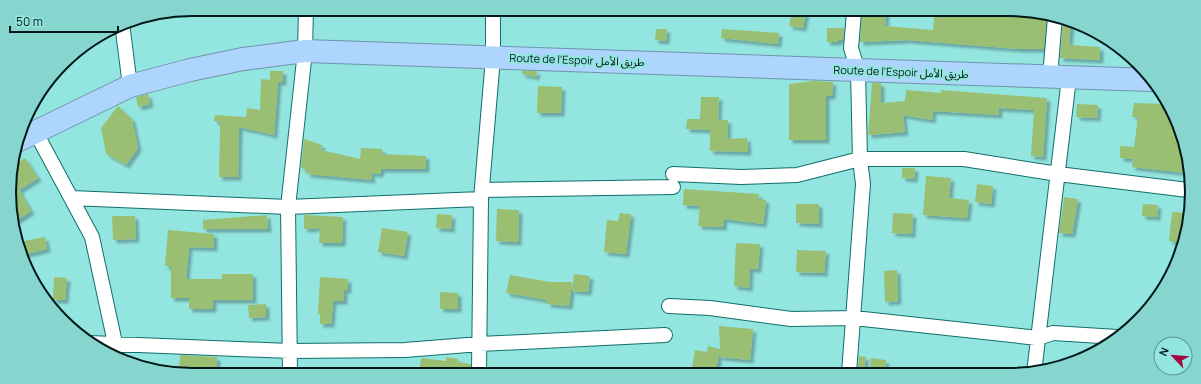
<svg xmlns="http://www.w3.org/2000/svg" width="1201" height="384" font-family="Manrope,'Noto Sans Arabic',sans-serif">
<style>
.building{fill:#9abf72;filter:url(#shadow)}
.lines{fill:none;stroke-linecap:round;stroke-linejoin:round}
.street-casing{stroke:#116f6a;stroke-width:16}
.highway-casing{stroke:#7193ad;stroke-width:24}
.street{stroke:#fff;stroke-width:14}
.highway{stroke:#aed5fe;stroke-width:22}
.labels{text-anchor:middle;stroke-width:4;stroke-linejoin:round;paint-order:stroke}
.street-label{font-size:11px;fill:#011917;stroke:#93e5df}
.rim{fill:none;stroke:#011917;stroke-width:2}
</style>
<defs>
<filter id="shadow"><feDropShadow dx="3.5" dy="3.5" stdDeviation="1" flood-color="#0004"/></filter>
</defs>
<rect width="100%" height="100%" fill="#93e5df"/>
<path class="building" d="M792,12h14l-3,16 -14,-2z
M862,12h24l-1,14 48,4 1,-14 17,1v-4l58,4h32v-4h4l2,1 -3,35h-24l-113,-9 -47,2z
M1063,20l8,3 -2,22 31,2v13l-40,-2z
M827,28h17l-1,12h-5v2h-11z
M656,29h11l-1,12 -11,-1z
M722,29l57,4 -1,11 -57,-6z
M270,71h13v11h-5l-4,53 -35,-8 -1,50h-19l1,-49v-6l-6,-1 1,-6 31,2 1,-9 13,2 1,-31 9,1z
M522,71h15l-1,6 -14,-3z
M813,81l20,1 -1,14h-6v44h-37v-56z
M872,83h9v20l24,-2 1,-11 35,3v-3l106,8 -4,59 -12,-1 3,-46 -35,-2v7l-66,-4 -1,9 -29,-5 2,17 -37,3z
M538,86l24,1 -1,26h-24z
M148,94l2,10 -12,3 -2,-10z
M701,97h18l-1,23h10l-1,19 20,-1 1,14 -38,-1v-21l-24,-1 1,-10h13z
M1134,103l33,1 22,53 -1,16 -56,-6 1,-8 -13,-1v-12l14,1 4,-30h-6z
M1077,104l21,1 -1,13 -21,-1z
M118,106l14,13 6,29 -12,17 -20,-11 -5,-26z
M304,139l18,6 -1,5 39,9 1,-11 21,1v5l44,2v13h-45l-1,5 -9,-1 1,7 -65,-6v-4l-6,-2z
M25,158l13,20 -19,12 12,21 -17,11 -3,-54z
M902,168h13l-1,11 -12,-1z
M926,176l25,2 -2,20 20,2 -2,18 -44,-3z
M977,184l16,2 -2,18 -16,-2z
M684,189l75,5 -1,5 8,1 -3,24 -39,-5 -1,8 -25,-1 2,-20 -17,-1z
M1064,197l14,2 -6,35 -13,-1z
M796,204h23v20l-23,-1z
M1143,204l15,1 -1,12 -15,-1z
M497,209l22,1 -1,32 -22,-1z
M1172,212l16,1v15l-5,14 -14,-1z
M620,213l11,1 -5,40 -22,-2 3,-32 11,1z
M893,213l20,1 -1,20 -20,-1z
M437,214l15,1 -1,14 -15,-1z
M267,215l1,14h-65v-9z
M304,215l39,2 -1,26h-23l1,-15 -16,1z
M112,216h23l1,23 -23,1z
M382,228l26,4 -4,24 -26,-4z
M168,230l46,4v14l-25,-1 -3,32h36v-5h31v26h-40v9h-24v-11h-18v-32h-6z
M45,237l2,12 -25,6 -3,-13z
M736,243l24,1 -2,25h-8l-1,19 -15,-2z
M797,250l29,1 -2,22 -28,-1z
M897,270l1,31 -13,1 -1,-31z
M574,274l16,2 -2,16 -16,-1z
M510,275l40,7h22l-3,24 -22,-2v-4l-41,-7z
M54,277l13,1 -2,22h-12z
M320,277l28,2v11h-4v11h-11l-2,23h-11v-10h-2z
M440,292l18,1v16h-18z
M266,304v13l-17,1 -1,-13z
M719,326l34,3 -3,31 -30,-3v-6l-5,22h-24l4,-23 12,2 1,-6 12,3z
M180,355l37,2 -1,15 -37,-1z
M859,356l7,1 -2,11 -6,-1z
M446,357l12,2v3l13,2v8h-52l2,-14 25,3z
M871,358l15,2 -1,13h-15z"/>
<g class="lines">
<defs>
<path id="street" d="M122,23l8,63
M1050,77l5,-60
M35,131l57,106 23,106v11
M673,174l68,3 56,-2 63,-16h104l94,15 130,16
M482,190l191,-3
M71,198l217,9 193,-8
M669,306l41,2 81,11 63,-1 184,20 15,-5 64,4
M89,343l201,8 115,-1 75,-6 185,-9
M290,372l-2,-165 17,-156 1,-42
M479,372l2,-173 12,-141v-48
M849,373l14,-189 -3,-25 -2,-88 -7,-23 3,-36
M1034,373l35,-295"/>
<path id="highway" d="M19,140l111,-54 60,-16 53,-11 62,-8 846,29"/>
</defs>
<use href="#street" class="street-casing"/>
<use href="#highway" class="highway-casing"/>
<use href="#street" class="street"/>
<use href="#highway" class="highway"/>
</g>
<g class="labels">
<g class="street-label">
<text transform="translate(577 60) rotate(2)" y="4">Route de l’Espoir طريق الأمل</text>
<text transform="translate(901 72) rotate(2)" y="4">Route de l’Espoir طريق الأمل</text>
</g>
</g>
<path d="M0 0H1201V384H0ZM192 16H1009A176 176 0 0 1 1185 192V192A176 176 0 0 1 1009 368H192A176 176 0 0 1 16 192V192A176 176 0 0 1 192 16Z" fill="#87d5cf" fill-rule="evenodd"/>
<path class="rim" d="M192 16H1009A176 176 0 0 1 1185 192V192A176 176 0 0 1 1009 368H192A176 176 0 0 1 16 192V192A176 176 0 0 1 192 16Z"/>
<g transform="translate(1173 356) rotate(296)"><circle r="19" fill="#93e5df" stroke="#59938f"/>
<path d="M0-3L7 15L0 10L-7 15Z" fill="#a30741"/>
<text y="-6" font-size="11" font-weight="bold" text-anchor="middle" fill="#011917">N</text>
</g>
<path d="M10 26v6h108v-6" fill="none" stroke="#011917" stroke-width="2"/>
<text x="16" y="26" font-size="12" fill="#011917" stroke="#93e5df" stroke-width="3" paint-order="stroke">50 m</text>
</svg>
